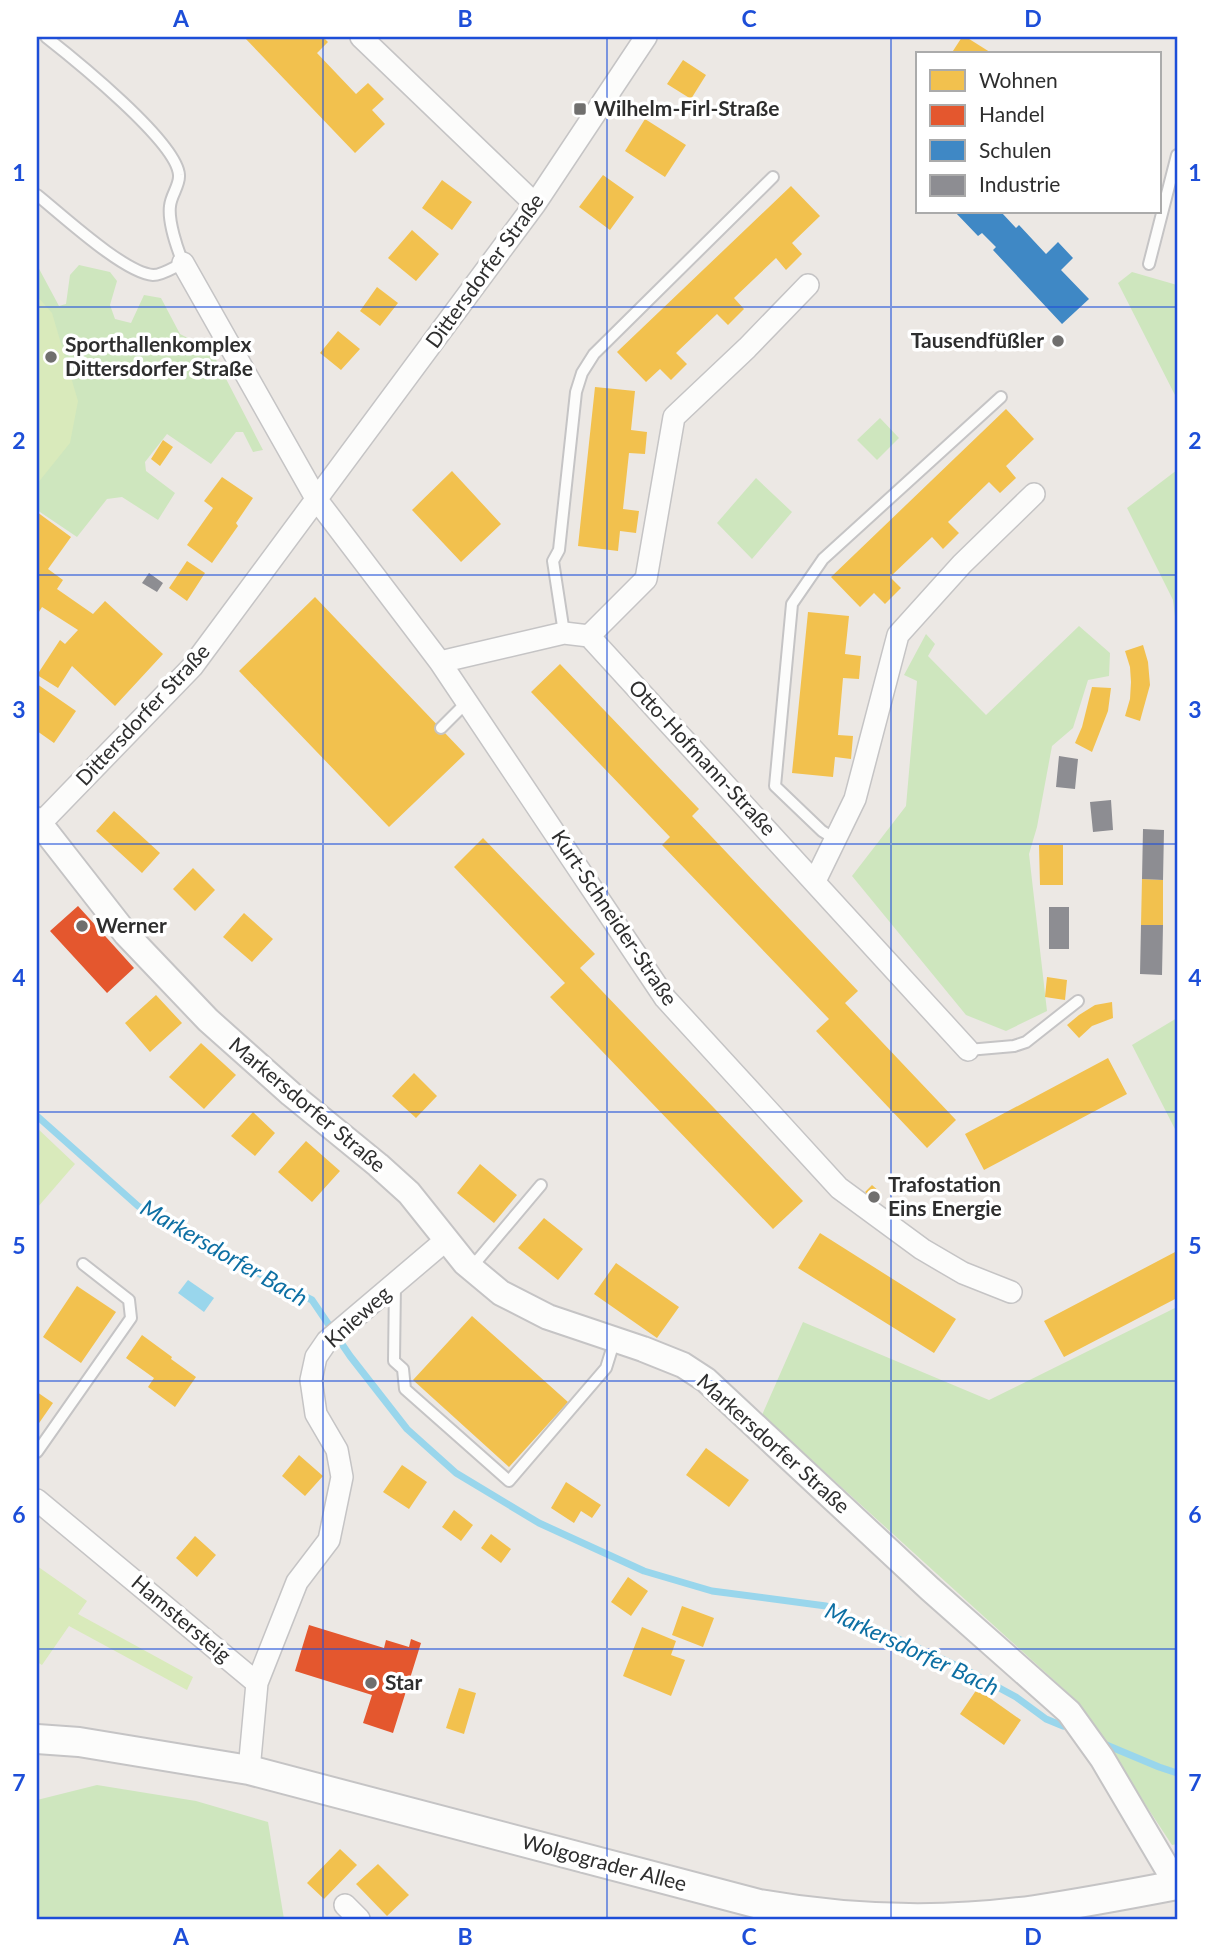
<svg xmlns="http://www.w3.org/2000/svg" width="1214" height="1956" font-family="Lato,sans-serif">
<style>
.green{fill:#cee6be}
.pitch{fill:#d9eabb}
.water{fill:#99d6ec}
.homes{fill:#f2c14e}
.shops{fill:#e4572e}
.schools{fill:#3f88c5}
.industry{fill:#8d8d92}
.lines{fill:none;stroke-linecap:round;stroke-linejoin:round}
.stream{stroke:#99d6ec;stroke-width:7}
.service-casing{stroke:#c5c4c5;stroke-width:14}
.minor-casing{stroke:#c5c4c5;stroke-width:24}
.tertiary-casing{stroke:#c5c4c5;stroke-width:28}
.secondary-casing{stroke:#c5c4c5;stroke-width:32}
.service{stroke:#fcfcfb;stroke-width:10}
.minor{stroke:#fcfcfb;stroke-width:21}
.tertiary{stroke:#fcfcfb;stroke-width:24}
.secondary{stroke:#fcfcfb;stroke-width:28}
.grid{fill:none;stroke:#1d4ed8;stroke-width:2;stroke-opacity:0.55}
.poi-dot{fill:#706f6e;stroke:#fff;stroke-width:2.5}
.labels{text-anchor:middle;stroke-width:7;stroke-linejoin:round;paint-order:stroke}
.poi-label{font-size:21px;font-weight:bold;fill:#2e2e2e;stroke:#fff;text-anchor:start}
.street-label{font-size:21px;fill:#2e2e2e;stroke:#fff}
.water-label{font-size:23px;font-style:italic;fill:#0d6fa3;stroke:#fff}
.neatline{fill:none;stroke:#1d4ed8;stroke-width:2.5}
.grid-label{font-size:23px;text-anchor:middle;font-weight:bold;fill:#1d4ed8}
</style>
<rect width="100%" height="100%" fill="#ece8e4"/>
<path class="green" d="M37,265l22,41 7,-2 4,-29 9,-10 31,7 7,9 -7,24 5,14 16,4 13,-28 17,3 19,36 31,16 52,100 -10,2 -10,-20h-7l-25,32 -44,-30 -22,28 1,9 29,22 -17,27 -36,-23 -15,2 -30,38 -40,-27z
M1132,272l45,13v114l-59,-116z
M880,418l19,20 -22,22 -20,-20z
M1177,470v163l-4,-33 -46,-92z
M756,478l36,34 -40,47 -35,-36z
M1079,626l31,27 -1,23 -21,4 -15,48 -21,18 -15,81 -8,27 18,157 -41,20 -40,-16 -114,-139 54,-70 11,-125 -13,-6 22,-41 9,10 -7,12 58,59z
M1177,1018v115l-45,-88z
M1177,1307v537l-5,1 -94,-143 -316,-287 41,-93 186,78z
M97,1785l99,16 72,21 16,97h-247v-119z"/>
<path class="pitch" d="M37,296l15,17 26,88 -8,42 -33,41z
M37,1128l38,36 -38,44z
M37,1566l50,35 -9,13 115,63 -6,13 -118,-64 -27,39 -5,-3z"/>
<path class="water" d="M188,1280l26,18 -10,14 -26,-19z"/>
<path class="homes" d="M244,37h79l5,5 -11,11 39,41 12,-11 16,16 -12,11 13,14 -30,29z
M962,37h4l27,17h-42z
M683,60l23,15 -15,24 -24,-15z
M645,119l41,26 -21,32 -40,-26z
M603,175l31,22 -24,33 -31,-23z
M442,180l30,22 -20,28 -30,-22z
M791,186l29,30 -28,27 10,11 -16,16 -10,-12 -42,40 10,11 -16,16 -11,-11 -41,39 11,11 -16,16 -11,-11 -14,13 -29,-30z
M412,230l27,24 -23,27 -28,-23z
M377,287l21,16 -18,23 -20,-15z
M338,331l22,18 -19,21 -21,-17z
M595,387l40,4 -4,39 16,2 -2,22 -16,-1 -6,56 16,2 -3,22 -16,-2 -2,20 -40,-5z
M1006,409l28,30 -28,27 10,12 -16,15 -11,-11 -41,40 11,11 -16,16 -11,-12 -42,40 11,11 -16,16 -11,-11 -14,14 -29,-30z
M163,440l10,7 -13,19 -9,-7z
M452,471l49,53 -40,38 -49,-52z
M222,477l31,21 -17,25 2,3 -26,37 -25,-18 26,-37 -9,-7z
M37,512l34,25 -23,32 15,11 -6,9 36,25 12,-13 58,53 -48,52 -43,-40 -14,22 -21,-13 23,-35 5,4 13,-14 -36,-23 -5,8z
M187,561l18,12 -18,28 -18,-13z
M315,597l150,157 -76,73 -150,-156z
M808,612l41,4 -4,38 16,2 -2,23 -16,-1 -5,57 15,1 -2,23 -16,-2 -2,20 -41,-4z
M1143,645l5,17 2,23 -10,36 -15,-5 5,-17 1,-17 -1,-15 -5,-16z
M560,664l139,145 -7,7 166,175 -13,12 111,117 -29,28 -111,-117 13,-12 -167,-174 8,-8 -139,-145z
M37,684l39,27 -22,32 -17,-12z
M1092,687l19,1 -3,23 -16,41 -17,-9 7,-16z
M114,811l46,42 -18,20 -46,-42z
M483,838l112,116 -15,14 223,233 -30,28 -223,-232 15,-14 -111,-116z
M1039,845h24v40h-23z
M193,868l22,22 -20,21 -22,-22z
M1142,879l21,1v45h-22z
M244,913l29,26 -21,23 -29,-25z
M1047,977l20,3 -2,20 -20,-3z
M156,995l26,28 -32,29 -25,-29z
M1112,1002l1,16 -21,8 -13,12 -12,-13 12,-10 16,-10z
M201,1043l35,32 -32,34 -35,-32z
M1108,1058l19,36 -143,76 -19,-36z
M414,1073l23,23 -21,22 -24,-22z
M253,1112l22,21 -20,23 -24,-20z
M306,1141l34,30 -28,31 -34,-30z
M480,1164l37,31 -23,28 -37,-30z
M872,1185l9,8 -6,8 -10,-9z
M544,1218l39,31 -25,31 -40,-32z
M820,1233l136,86 -22,34 -136,-85z
M1177,1251v47l-113,59 -20,-36z
M616,1263l63,44 -22,31 -63,-44z
M77,1286l39,26 -35,51 -38,-26z
M472,1316l96,86 -59,65 -96,-87z
M142,1335l30,22 -1,2 25,18 -21,30 -27,-20 6,-9 -28,-20z
M37,1392l16,11 -16,23z
M706,1448l43,32 -20,27 -43,-32z
M299,1455l24,21 -18,20 -23,-20z
M402,1465l25,17 -18,27 -26,-17z
M566,1482l35,23 -9,13 -11,-7 -7,12 -23,-15z
M454,1510l19,15 -12,16 -19,-14z
M491,1534l20,15 -10,14 -20,-15z
M195,1536l21,19 -19,22 -21,-19z
M628,1577l20,14 -17,25 -20,-14z
M682,1606l32,12 -11,29 -31,-12z
M642,1627l34,14 -5,14 14,5 -14,36 -48,-20z
M459,1688l17,5 -12,41 -18,-6z
M977,1689l44,31 -17,25 -44,-31z
M340,1849l17,16 -33,34 -17,-16z
M378,1864l31,31 -22,21 -31,-32z"/>
<path class="shops" d="M78,906l56,62 -27,25 -57,-62z
M309,1625l75,23 2,-8 23,7 2,-8 10,4 -28,90 -30,-10 9,-28 -77,-24z"/>
<path class="schools" d="M955,212h48l-1,1 14,15 3,-3 27,29 12,-12 15,16 -12,12 28,29 -27,25 -69,-74 3,-3 -14,-14 -4,3z"/>
<path class="industry" d="M149,573l14,10 -6,9 -15,-9z
M1059,756l19,3 -3,30 -19,-2z
M1111,800l2,30 -20,2 -3,-30z
M1143,829l21,1 -1,50 -21,-1z
M1049,907h20v42h-20z
M1141,925h22l-1,50 -22,-1z"/>
<g class="lines">
<path class="stream" d="M37,1116l101,90 108,61 66,33 38,56 57,73 49,44 83,50 105,48 68,20 114,15 142,65 48,26 30,22 17,7
M1104,1744l55,23 18,6"/>
<defs>
<path id="service" d="M37,195c24,19 87,78 116,80 10,0 21,-8 30,-12 -6,-15 -15,-42 -13,-57 1,-11 10,-21 9,-31 -2,-33 -105,-116 -133,-138
M1149,264l28,-109
M564,633l-11,-72 6,-11 17,-158 6,-19 12,-19 179,-177
M441,728l26,-26
M835,839l-13,-8 -47,-45 17,-182 31,-45 178,-162
M968,1050l46,-4 12,-4 52,-41
M471,1268l70,-83
M395,1283l-1,78 9,8 2,20 104,92 97,-113 9,-29
M37,1452l94,-134 -2,-18 -46,-36"/>
<path id="minor" d="M361,37l174,167
M183,263l134,237 123,162 225,336 174,190 83,61 41,24 48,19
M589,636l57,-57 28,-162 73,-69 61,-63
M440,662l124,-29 25,3 379,414
M37,827l155,-160 343,-463 111,-167
M815,881l40,-82 43,-164 64,-71 72,-70
M37,1500l220,183 -8,87
M257,1683l40,-101 32,-42 13,-63 -5,-27 -21,-36 -5,-34 5,-23 11,-16 119,-101
M345,1905l14,14"/>
<path id="tertiary" d="M37,820l89,114 82,86 83,74 87,71 31,28 56,70 36,30 47,24 95,32 40,16 23,15 224,209 139,123 33,46 75,127"/>
<path id="secondary" d="M37,1739l42,3 170,28 510,134c91,16 184,19 276,6 48,-7 95,-16 142,-25"/>
</defs>
<use href="#service" class="service-casing"/>
<use href="#minor" class="minor-casing"/>
<use href="#tertiary" class="tertiary-casing"/>
<use href="#secondary" class="secondary-casing"/>
<use href="#service" class="service"/>
<use href="#minor" class="minor"/>
<use href="#tertiary" class="tertiary"/>
<use href="#secondary" class="secondary"/>
</g>
<path class="grid" d="M323,37v1882M607,37v1882M891,37v1882M37,307h1140M37,575h1140M37,844h1140M37,1112h1140M37,1381h1140M37,1649h1140"/>
<g class="poi-dot">
<rect x="573" y="102" width="14" height="14" rx="3.5"/>
<circle cx="1058" cy="341" r="7"/>
<circle cx="51" cy="357" r="7"/>
<circle cx="82" cy="926" r="7"/>
<circle cx="874" cy="1197" r="7"/>
<circle cx="371" cy="1683" r="7"/>
</g>
<g class="labels">
<g class="poi-label">
<text x="594" y="116">Wilhelm-Firl-Straße</text>
<text x="1044" y="348" text-anchor="end">Tausendfüßler</text>
<text x="65" y="352">Sporthallenkomplex<tspan x="65" dy="24">Dittersdorfer Straße</tspan></text>
<text x="96" y="933">Werner</text>
<text x="888" y="1192">Trafostation<tspan x="888" dy="24">Eins Energie</tspan></text>
<text x="385" y="1690">Star</text>
</g>
<g class="street-label">
<text transform="translate(485 271) rotate(-54)" y="7">Dittersdorfer Straße</text>
<text transform="translate(143 715) rotate(-47)" y="7">Dittersdorfer Straße</text>
<text transform="translate(702 758) rotate(47)" y="7">Otto-Hofmann-Straße</text>
<text transform="translate(614 918) rotate(56)" y="7">Kurt-Schneider-Straße</text>
<text transform="translate(307 1105) rotate(40)" y="7">Markersdorfer Straße</text>
<text transform="translate(358 1317) rotate(-42)" y="7">Knieweg</text>
<text transform="translate(773 1444) rotate(42)" y="7">Markersdorfer Straße</text>
<text transform="translate(181 1619) rotate(40)" y="7">Hamstersteig</text>
<text transform="translate(604 1863) rotate(15)" y="7">Wolgograder Allee</text>
</g>
<g class="water-label">
<text transform="translate(224 1253) rotate(30)" y="8">Markersdorfer Bach</text>
<text transform="translate(912 1649) rotate(25)" y="8">Markersdorfer Bach</text>
</g>
</g>
<rect width="1214" height="1956" fill="none" stroke="#ffffff" stroke-width="77"/>
<rect x="916" y="52" width="245" height="161" fill="#ffffff" stroke="#ababab" stroke-width="2"/>
<rect x="930" y="70" width="35" height="21" fill="#f2c14e" stroke="#ababab" stroke-width="2"/>
<text x="979" y="88" font-size="21" fill="#2e2e2e">Wohnen</text>
<rect x="930" y="105" width="35" height="21" fill="#e4572e" stroke="#ababab" stroke-width="2"/>
<text x="979" y="122" font-size="21" fill="#2e2e2e">Handel</text>
<rect x="930" y="140" width="35" height="21" fill="#3f88c5" stroke="#ababab" stroke-width="2"/>
<text x="979" y="158" font-size="21" fill="#2e2e2e">Schulen</text>
<rect x="930" y="175" width="35" height="21" fill="#8d8d92" stroke="#ababab" stroke-width="2"/>
<text x="979" y="192" font-size="21" fill="#2e2e2e">Industrie</text>
<rect x="38" y="38" width="1138" height="1880" class="neatline"/>
<g class="grid-label">
<text x="181" y="27">A</text>
<text x="465" y="27">B</text>
<text x="749" y="27">C</text>
<text x="1033" y="27">D</text>
<text x="19" y="181">1</text>
<text x="1195" y="181">1</text>
<text x="19" y="449">2</text>
<text x="1195" y="449">2</text>
<text x="19" y="718">3</text>
<text x="1195" y="718">3</text>
<text x="19" y="986">4</text>
<text x="1195" y="986">4</text>
<text x="19" y="1254">5</text>
<text x="1195" y="1254">5</text>
<text x="19" y="1523">6</text>
<text x="1195" y="1523">6</text>
<text x="19" y="1791">7</text>
<text x="1195" y="1791">7</text>
<text x="181" y="1945">A</text>
<text x="465" y="1945">B</text>
<text x="749" y="1945">C</text>
<text x="1033" y="1945">D</text>
</g>
</svg>
